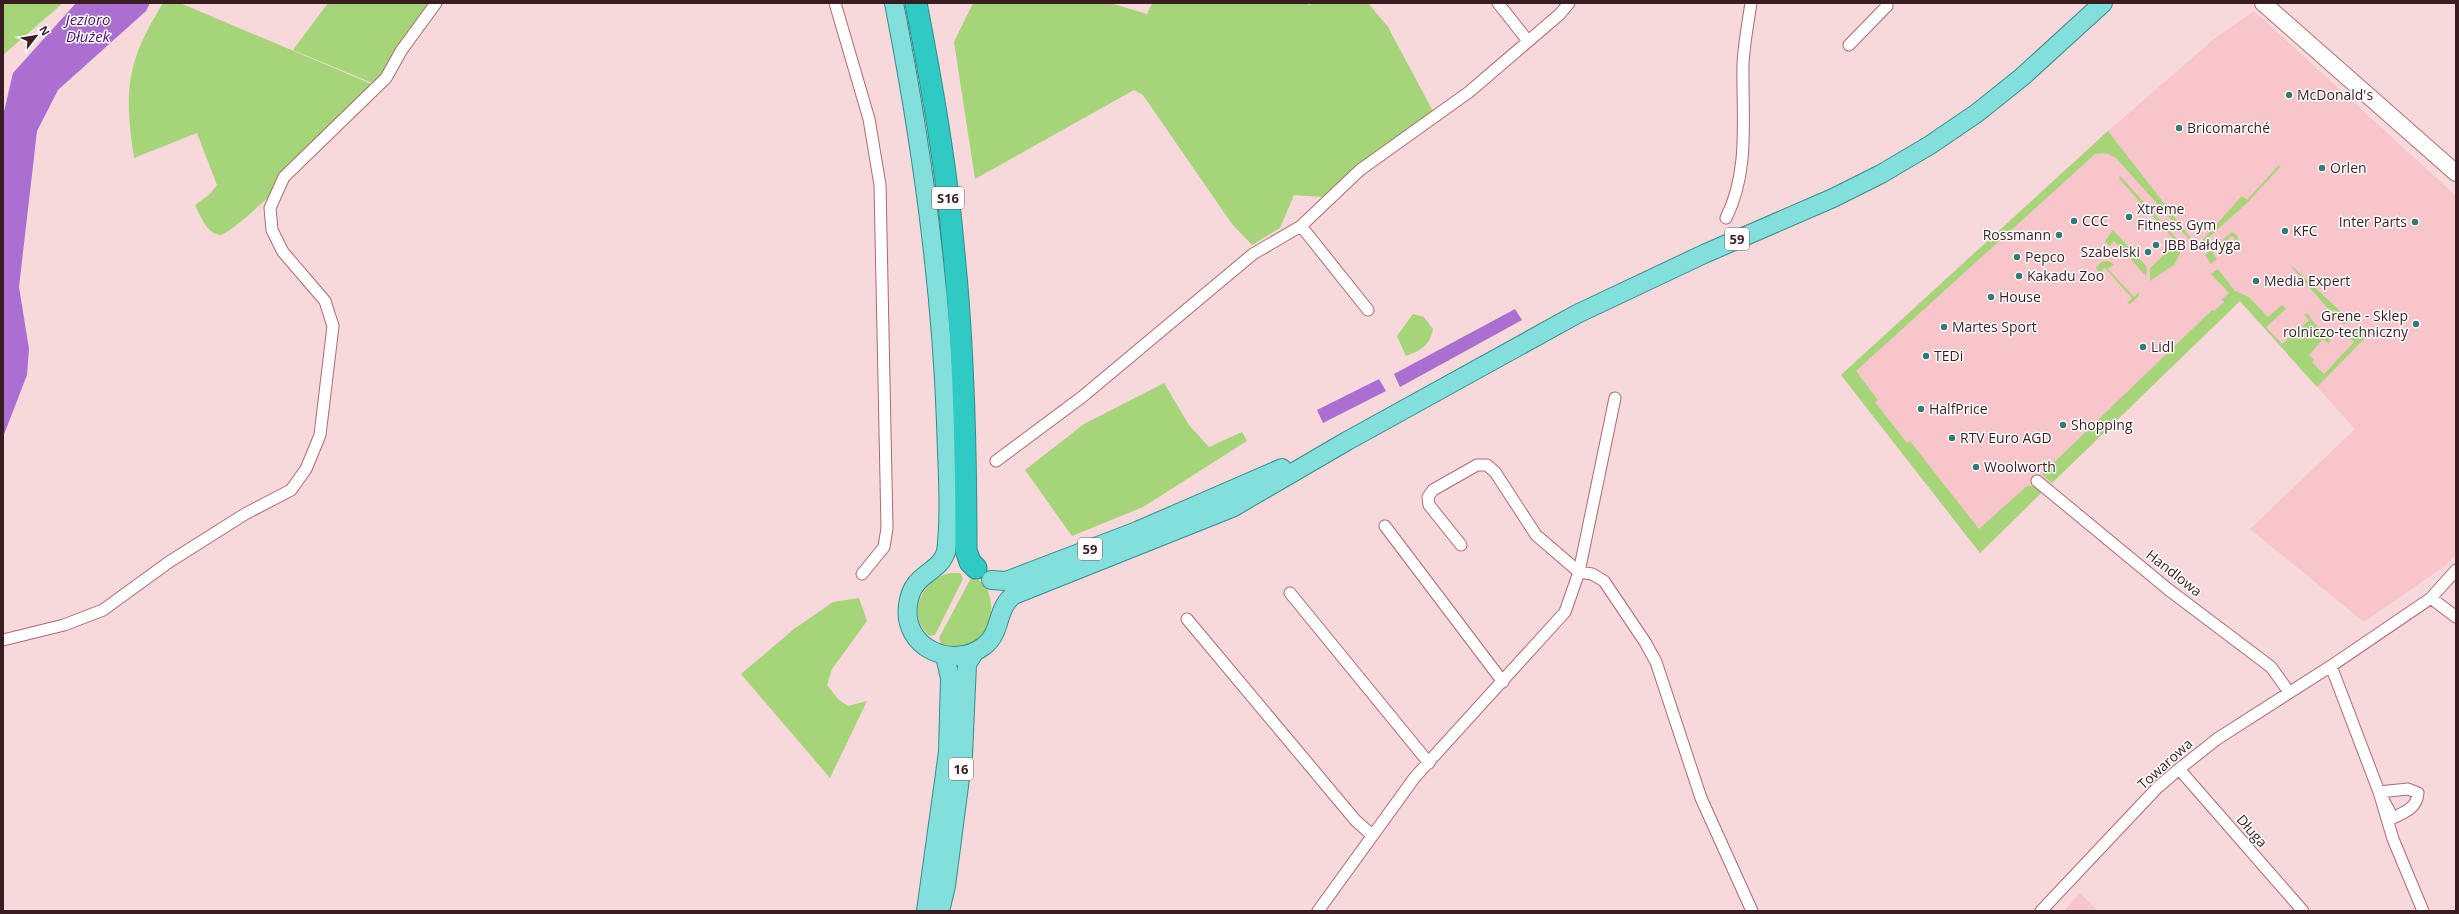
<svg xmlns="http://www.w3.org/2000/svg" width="2459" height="914" font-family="'Open Sans',sans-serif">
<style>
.built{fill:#f8c5cb}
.green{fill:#a6d478}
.water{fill:#aa6fd1}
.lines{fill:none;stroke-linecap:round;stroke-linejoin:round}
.street-casing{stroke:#ad6a73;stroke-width:13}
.secondary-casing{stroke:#ad6a73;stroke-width:18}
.primary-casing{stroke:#338d8b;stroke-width:20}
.highway-casing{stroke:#338d8b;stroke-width:23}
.street{stroke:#fff;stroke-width:11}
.secondary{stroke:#fff;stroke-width:16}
.primary{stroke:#83dfdc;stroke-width:18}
.highway{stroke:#30cac4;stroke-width:21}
.poi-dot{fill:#337b77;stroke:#fff;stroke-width:1.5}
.labels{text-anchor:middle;stroke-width:3;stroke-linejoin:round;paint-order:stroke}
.shield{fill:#fff;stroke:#746164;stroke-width:1}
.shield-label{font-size:13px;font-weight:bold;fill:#391d21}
.poi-label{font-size:14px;fill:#391d21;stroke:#fff;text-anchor:start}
.street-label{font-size:14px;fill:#391d21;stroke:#fff}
.water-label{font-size:15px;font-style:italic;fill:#4c0f6a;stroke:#fff}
</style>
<rect width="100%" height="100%" fill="#f7d8db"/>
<path class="built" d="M2254,11l202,185v358l-10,11 -82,57 -114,-93 105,-100 -115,-128 -260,252 -139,-178 267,-244 106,-92z
M2080,893l18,18h-34z"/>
<path class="green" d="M3,3h60l-60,52z
M163,3h17l201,85c-19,19 -147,148 -161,147 -13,-1 -20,-20 -25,-30l15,-11 7,-9 -20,-52 -63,25c-10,-68 -8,-95 29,-155z
M328,3h116l-62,84 -89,-37z
M973,3h137l37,11 5,-11h155l1,2 8,-2h52l20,24 47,88 -113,82 -28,-2 -14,33 -28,17 -20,-21 -89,-129 -9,-5 -159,89 -21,-137z
M2108,131l89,115 45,-50 5,4 32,-35 1,2 -33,36 -50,45 -81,-90 -10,-5 -11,1 -239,217 22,29 -3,2 32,41 3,-2 69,88 48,-43h7l8,6 -62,61 -139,-178z
M2120,176l42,46 -3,2 -40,-46z
M2165,225l12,15 3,13 -5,11 -25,17v-13l27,-25 -14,-16z
M2113,230l34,37 -1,9 -32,-35 -5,5 -4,-5z
M2232,232l5,3 1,5 -1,1 -5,-5 -19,17 4,6 -6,5 -6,-9z
M2103,261h5l6,3 -6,5 26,28 5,-5v4l-9,8 -3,-1 5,-5 -27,-30 -6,5 -3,-6z
M2289,264l7,6 55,51 -7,3 -5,-3z
M2218,269l17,22 14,6 19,20 14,-12 4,4 -20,18 16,17 27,-24 -5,-6h5l1,4 20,22 -1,4 -6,-5 -14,16 5,5 -2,2 12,12 30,-32 -5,-5 9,-9 9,8 -50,51 -77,-86 -188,182 -10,-9 170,-164 2,1 10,-9 -2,-3 7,-6 -18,-19z
M1413,314l11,3 9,12c-3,17 -12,21 -27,27l-9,-20z
M1164,383l25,42 20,22 33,-15 5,9 -104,66 -71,29 -47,-66 59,-46z
M950,573h10l3,6 -28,56 -5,1c-26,-20 -7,-57 20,-63z
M971,578c32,2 29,82 -30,66l-2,-6z
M859,598l8,23 -35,48 -5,16 12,15 9,6 19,-5 -37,77 -89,-104 53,-45 39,-27z"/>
<path class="water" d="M76,3h74l-4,8 -88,79 -21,41 -18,156 10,62 -2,26 -24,62v-321l10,-43z
M1515,309l7,11 -122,67 -6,-13z
M1379,379l7,12 -63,32 -6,-13z"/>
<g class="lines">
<defs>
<path id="street" d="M835,3l34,116 11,66 7,343 -3,19 -22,27
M1498,3l30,38
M1849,45l38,-39 -1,-3
M1726,218c24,-47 16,-102 17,-154 1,-20 5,-41 8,-61
M1301,226l67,84
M996,461l86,-64 171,-143 48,-28 59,-56 109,-78 91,-78 9,-11
M2037,481l132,109 102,77 18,25
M1385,526l118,156
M1461,545l-32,-40 -1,-8 5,-7 44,-25h10l8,7 41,63 43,37 13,2 12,7 41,61 11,20 45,136 51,113
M1290,593l139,170
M2431,598l25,19
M1187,619l169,202 16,14
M3,640l61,-15 39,-15 66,-48 76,-48 46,-24 15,-21 14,-34 13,-109 -8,-25 -42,-49 -11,-22 -2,-22 14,-31 102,-99 15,-27 35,-48
M2331,666l48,126 14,26c12,-6 24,-10 25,-25l-10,-4 -29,3 14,47 30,72
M2179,769l124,142
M1318,911l97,-134 150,-165 14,-40 36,-174
M2041,911l116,-123 22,-19 38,-30 114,-73 100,-68 25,-28"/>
<path id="secondary" d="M2263,3l193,170"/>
<path id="primary" d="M894,3c27,138 47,278 52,419 1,41 5,91 0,130 -8,23 -34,20 -38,53 -6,43 45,65 76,41 18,-13 12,-39 30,-51l218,-87 115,-67 230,-127 127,-60 129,-56 48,-24 49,-29 47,-32 45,-36 81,-74
M991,580l15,1 131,-50 145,-63
M926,911l22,-159 2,-74 -5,-22
M940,911l6,-25 17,-131 4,-91 7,-11"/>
<path id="highway" d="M916,3c16,83 31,167 38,251 10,98 12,197 12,296l4,12 6,6"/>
</defs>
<use href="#street" class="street-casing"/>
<use href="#secondary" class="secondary-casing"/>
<use href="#primary" class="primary-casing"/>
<use href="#highway" class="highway-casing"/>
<use href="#street" class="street"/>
<use href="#secondary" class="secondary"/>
<use href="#primary" class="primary"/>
<use href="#highway" class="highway"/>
</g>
<g class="poi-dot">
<circle cx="2289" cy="95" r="4"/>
<circle cx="2179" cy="128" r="4"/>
<circle cx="2322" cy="168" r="4"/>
<circle cx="2129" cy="217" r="4"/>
<circle cx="2074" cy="221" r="4"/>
<circle cx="2415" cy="222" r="4"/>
<circle cx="2285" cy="231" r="4"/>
<circle cx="2059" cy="235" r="4"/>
<circle cx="2156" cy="245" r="4"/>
<circle cx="2148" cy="252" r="4"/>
<circle cx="2017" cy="257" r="4"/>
<circle cx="2019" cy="276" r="4"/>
<circle cx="2256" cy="281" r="4"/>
<circle cx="1991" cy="297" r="4"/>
<circle cx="2416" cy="324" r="4"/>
<circle cx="1944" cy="327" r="4"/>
<circle cx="2143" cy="347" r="4"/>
<circle cx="1926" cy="356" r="4"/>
<circle cx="1921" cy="409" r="4"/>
<circle cx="2063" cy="425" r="4"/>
<circle cx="1952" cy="438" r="4"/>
<circle cx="1976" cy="467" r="4"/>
</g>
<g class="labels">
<g class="shield">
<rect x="932" y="187" width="32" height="22" rx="3"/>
<rect x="1725" y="228" width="24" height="22" rx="3"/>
<rect x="1078" y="538" width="24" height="22" rx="3"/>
<rect x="949" y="758" width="24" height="22" rx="3"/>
</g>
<g class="shield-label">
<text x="948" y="203">S16</text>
<text x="1737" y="244">59</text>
<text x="1090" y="554">59</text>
<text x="961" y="774">16</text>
</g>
<g class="poi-label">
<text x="2297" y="100">McDonald's</text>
<text x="2187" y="133">Bricomarché</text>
<text x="2330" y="173">Orlen</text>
<text x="2137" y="214">Xtreme<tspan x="2137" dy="16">Fitness Gym</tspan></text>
<text x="2082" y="226">CCC</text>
<text x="2407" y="227" text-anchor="end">Inter Parts</text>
<text x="2293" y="236">KFC</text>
<text x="2051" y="240" text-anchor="end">Rossmann</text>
<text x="2164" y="250">JBB Bałdyga</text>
<text x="2140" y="257" text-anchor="end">Szabelski</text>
<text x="2025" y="262">Pepco</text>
<text x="2027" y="281">Kakadu Zoo</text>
<text x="2264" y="286">Media Expert</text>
<text x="1999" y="302">House</text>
<text x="2408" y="321" text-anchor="end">Grene - Sklep<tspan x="2408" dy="16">rolniczo-techniczny</tspan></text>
<text x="1952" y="332">Martes Sport</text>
<text x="2151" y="352">Lidl</text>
<text x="1934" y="361">TEDi</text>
<text x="1929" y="414">HalfPrice</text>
<text x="2071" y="430">Shopping</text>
<text x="1960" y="443">RTV Euro AGD</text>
<text x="1984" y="472">Woolworth</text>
</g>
<g class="street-label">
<text transform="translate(2174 573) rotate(38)" y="5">Handlowa</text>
<text transform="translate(2165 764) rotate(-42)" y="5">Towarowa</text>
<text transform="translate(2252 831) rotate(49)" y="5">Długa</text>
</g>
<g class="water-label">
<text x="88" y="25">Jezioro<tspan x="88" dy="17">Dłużek</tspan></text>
</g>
</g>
<rect width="2459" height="914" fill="none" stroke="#391d21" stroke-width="8"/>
<g transform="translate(36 36) rotate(59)" stroke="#ffffff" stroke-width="3" paint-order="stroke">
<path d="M0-3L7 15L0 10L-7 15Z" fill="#391d21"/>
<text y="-6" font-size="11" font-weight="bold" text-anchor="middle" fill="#391d21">N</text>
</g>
</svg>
